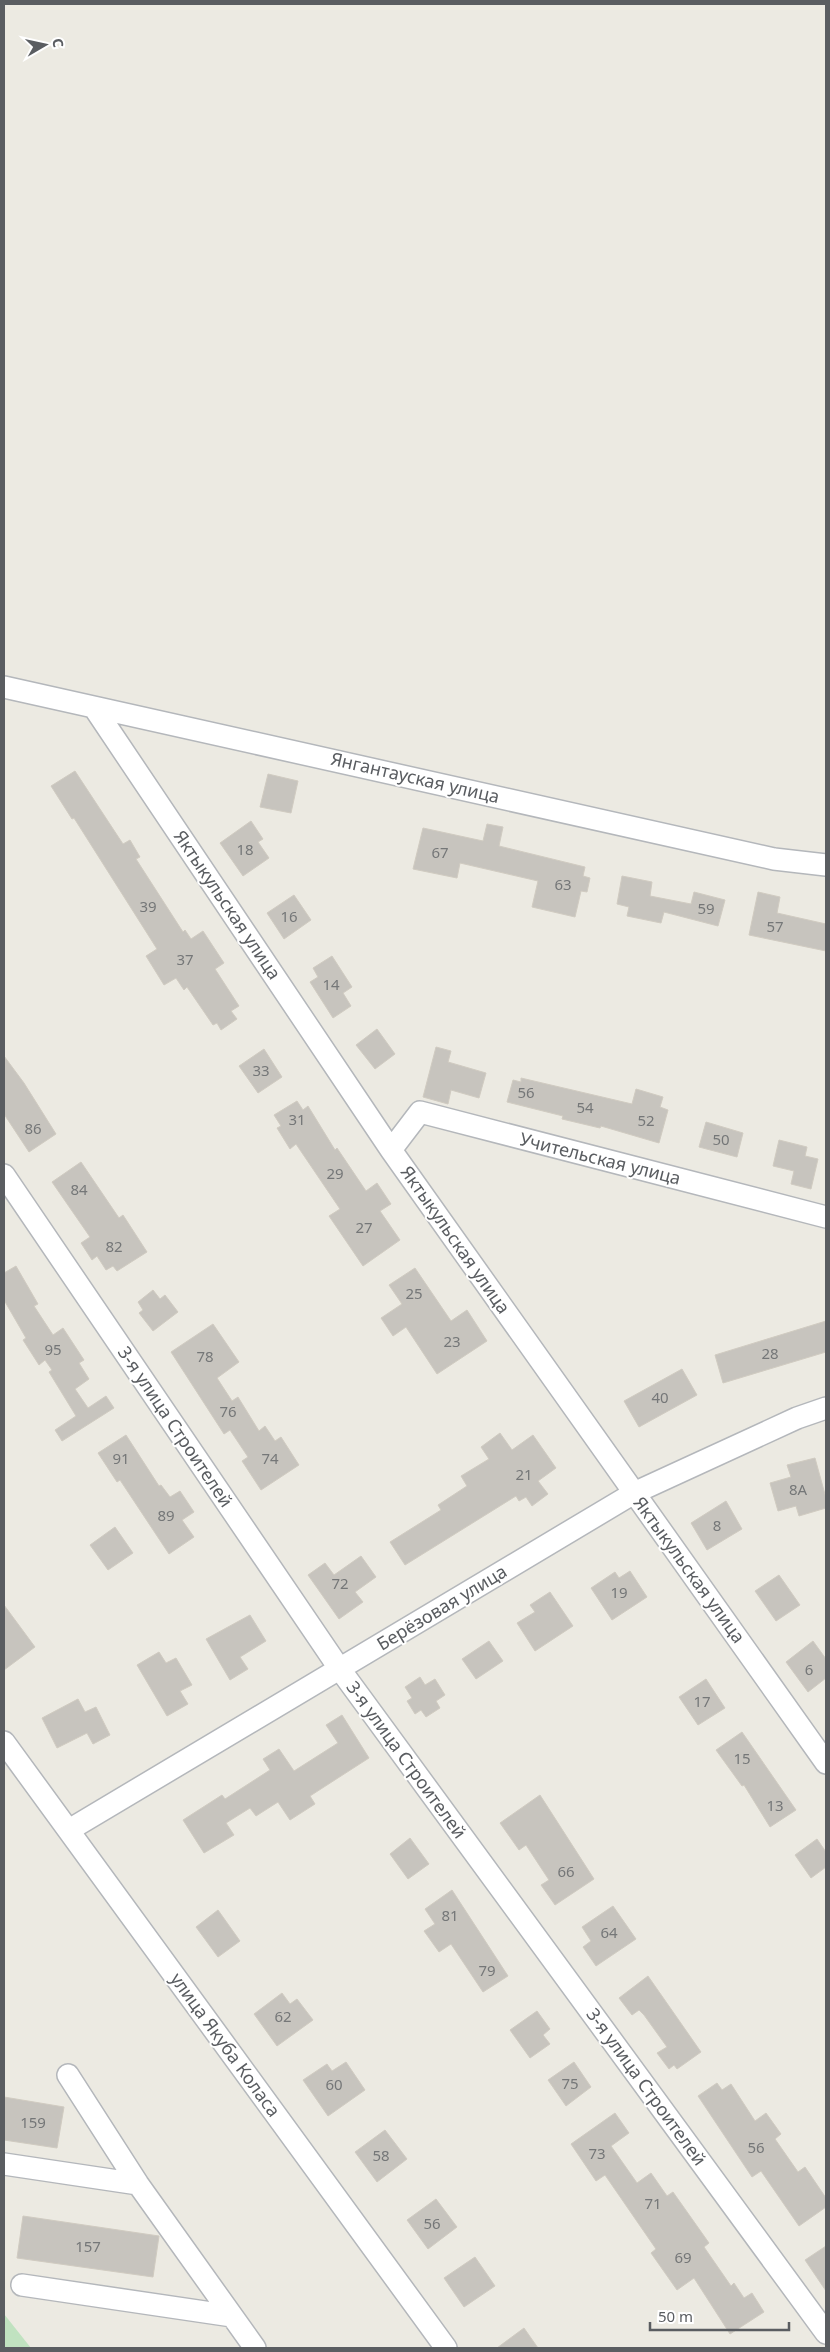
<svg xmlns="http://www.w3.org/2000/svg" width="830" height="2352" font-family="'Noto Sans',sans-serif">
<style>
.green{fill:#c0e2c0}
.building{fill:#c7c4be;stroke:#d0cbc1}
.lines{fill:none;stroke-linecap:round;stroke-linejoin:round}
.minor-casing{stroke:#b4b7bb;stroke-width:24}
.minor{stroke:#fff;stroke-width:21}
.labels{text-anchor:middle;stroke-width:4;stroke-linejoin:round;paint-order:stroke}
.number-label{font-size:15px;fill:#757778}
.street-label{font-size:18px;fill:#5a5d61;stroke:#fff}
</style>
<rect width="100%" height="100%" fill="#eceae2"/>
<path class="green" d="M4,2314l27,34h-27z"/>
<path class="building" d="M75,771l48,73 7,-4 10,17 -4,2 47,73 2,-2 6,9 12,-8 21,32 -9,6 24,37 -8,5 6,8 -16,11 -4,-7 -4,2 -26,-38 -3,3 -8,-12 -12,7 -18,-29 11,-7 -83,-131 -2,1 -21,-33z
M268,774l30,7 -7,32 -31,-6z
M251,821l12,18 -5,3 11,16 -26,18 -23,-33z
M487,824l16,3 -4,19 86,21 -2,9 7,2 -3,14 -6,-1 -6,26 -43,-10 6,-26 -78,-18 -3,15 -44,-9 10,-41 60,13z
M622,876l30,6 -2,14 41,8 3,-12 31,8 -7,26 -54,-14 -3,11 -34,-7 2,-9 -12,-3z
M758,892l22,5 -3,16 49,11v27l-77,-16z
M294,895l17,25 -27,19 -17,-26z
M332,956l20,31 -9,6 8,13 -18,12 -23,-36 8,-5 -5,-9z
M377,1029l18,25 -20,15 -19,-24z
M436,1047l15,4 -3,11 38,11 -7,25 -28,-8 -3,14 -25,-7z
M264,1049l18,28 -24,16 -19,-27z
M4,1056l20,27 32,51 -27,18 -25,-38z
M521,1078l111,26 4,-15 27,8 -3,10 8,3 -9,33 -58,-17 -1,2 -38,-9 1,-3 -56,-14 6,-22 8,2z
M297,1101l6,9 5,-4 27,44 2,-2 29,43 11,-8 14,21 -11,7 20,29 -37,26 -34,-50 11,-7 -44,-65 -6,5 -13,-21 4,-2 -7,-11z
M706,1122l37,11 -6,24 -38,-10z
M779,1140l28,7 -2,9 13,3 -7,30 -20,-5 3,-13 -21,-5z
M81,1162l38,56 4,-3 24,37 -30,19 -4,-5 -7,4 -9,-14 -5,4 -11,-17 9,-6 -38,-55z
M16,1266l22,38 -4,2 19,29 10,-7 21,32 -5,3 10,16 -14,10 13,19 18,-12 8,12 -52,33 -7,-11 21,-14 -27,-44 3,-2 -7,-10 -6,5 -16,-25 3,-2 -22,-38v-27z
M415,1268l36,53 16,-11 20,31 -50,33 -31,-47 -13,9 -12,-18 21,-14 -13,-19z
M153,1290l7,9 5,-4 13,17 -25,19 -14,-18 4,-3 -5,-8z
M826,1321v31l-103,31 -8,-28z
M213,1324l26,38 -22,16 15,23 6,-4 21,34 6,-5 10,15 6,-4 18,28 -38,25 -19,-29 6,-4 -18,-27 -6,4 -53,-82z
M682,1369l15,26 -58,32 -15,-26z
M500,1433l12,17 21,-15 23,33 -18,13 10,13 -16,12 -6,-9 -7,4 -3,-5 -111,69 -15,-23 51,-32 -3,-5 29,-19 -6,-10 28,-17 -8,-12z
M126,1435l33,51 2,-1 9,12 10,-6 14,21 -12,8 12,17 -25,17 -49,-74 -3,2 -19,-29z
M815,1458l11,40v10l-27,8 -3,-10 -18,5 -8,-28 21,-6 -4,-12z
M726,1501l16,28 -35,21 -16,-27z
M115,1527l18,26 -25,17 -18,-25z
M361,1556l15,21 -21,15 8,10 -24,17 -31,-44 17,-12 9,12z
M630,1571l17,26 -35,23 -21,-32 24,-16 4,6z
M779,1575l21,30 -24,16 -21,-30z
M550,1592l23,34 -38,25 -18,-28 18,-11 -5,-7z
M4,1605l31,42 -31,23z
M250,1615l16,26 -26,16 8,12 -18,11 -24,-41z
M489,1641l14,20 -27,18 -14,-20z
M813,1641l13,18v19l-18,14 -22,-30z
M159,1652l7,11 10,-5 16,27 -12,6 8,13 -21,12 -30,-51z
M420,1677l5,8 10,-6 10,16 -9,6 4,7 -14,9 -5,-7 -6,4 -8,-13 5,-3 -7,-11z
M706,1679l19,29 -27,17 -19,-28z
M78,1699l7,13 11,-5 14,28 -17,9 -6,-11 -30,15 -15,-30z
M342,1715l27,43 -59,38 5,8 -25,16 -12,-18 -22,14 -6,-8 -24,15 8,12 -30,18 -21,-33 39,-25 3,4 45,-29 -7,-11 16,-10 15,22 44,-28 -12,-18z
M742,1732l54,78 -26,17 -26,-42 -2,1 -26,-36z
M540,1795l54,84 -39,26 -14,-20 8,-5 -23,-35 -7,5 -19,-27z
M410,1838l19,26 -21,15 -18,-25z
M817,1839l9,13v15l-15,11 -16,-23z
M452,1890l56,86 -25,16 -32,-48 -12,8 -15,-21 11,-7 -10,-15z
M613,1906l23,33 -40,27 -13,-19 8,-6 -9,-14z
M218,1910l22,31 -22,16 -22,-30z
M648,1976l53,76 -24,17 -3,-4 -5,4 -12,-16 10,-6 -23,-32 -5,-5 -7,5 -13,-17z
M282,1993l8,11 7,-5 16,21 -36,26 -23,-32z
M537,2011l13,18 -7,6 7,9 -20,14 -20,-28z
M346,2062l19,28 -37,26 -25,-36 24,-16 5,7z
M574,2062l17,25 -25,19 -18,-26z
M717,2083l5,7 9,-6 24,37 11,-8 15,21 -6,5 23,33 7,-5 21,31v9l-27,19 -38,-55 -9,6 -54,-81z
M4,2097l60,10 -7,41 -53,-8z
M615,2113l14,20 -18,13 26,37 14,-10 16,23 6,-4 36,51 -5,4 27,39 3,-3 10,15 8,-5 12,19 -34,22 -36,-56 -17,12 -26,-37 5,-4 -51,-74 -9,6 -25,-37z
M385,2130l22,29 -30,23 -22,-30z
M436,2199l21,28 -29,22 -21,-29z
M23,2216l136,20 -6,41 -136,-19z
M826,2246v45l-21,-31z
M475,2257l20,29 -31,21 -20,-29z
M524,2328l14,20h-41z"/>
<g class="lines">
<defs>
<path id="minor" d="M4,687l770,172 52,6
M95,709l296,441 435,613
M391,1150l29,-38 406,105
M4,1175l335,493 487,665
M4,1742l442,606
M69,1830l565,-337 163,-75 29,-10
M68,2075l70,109 117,164
M4,2164l134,20
M22,2285l210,31"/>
</defs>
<use href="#minor" class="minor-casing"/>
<use href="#minor" class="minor"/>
</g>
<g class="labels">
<g class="number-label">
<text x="245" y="855">18</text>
<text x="440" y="858">67</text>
<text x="563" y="890">63</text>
<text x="148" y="912">39</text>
<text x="706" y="914">59</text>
<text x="289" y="922">16</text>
<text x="775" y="932">57</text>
<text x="185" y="965">37</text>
<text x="331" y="990">14</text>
<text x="261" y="1076">33</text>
<text x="526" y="1098">56</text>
<text x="585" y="1113">54</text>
<text x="297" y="1125">31</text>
<text x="646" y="1126">52</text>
<text x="33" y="1134">86</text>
<text x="721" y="1145">50</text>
<text x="335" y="1179">29</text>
<text x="79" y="1195">84</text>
<text x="364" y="1233">27</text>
<text x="114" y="1252">82</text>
<text x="414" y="1299">25</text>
<text x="452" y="1347">23</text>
<text x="53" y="1355">95</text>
<text x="770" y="1359">28</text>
<text x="205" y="1362">78</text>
<text x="660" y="1403">40</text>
<text x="228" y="1417">76</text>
<text x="121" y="1464">91</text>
<text x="270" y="1464">74</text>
<text x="524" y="1480">21</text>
<text x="798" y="1495">8А</text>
<text x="166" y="1521">89</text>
<text x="717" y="1531">8</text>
<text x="340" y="1589">72</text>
<text x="619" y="1598">19</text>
<text x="809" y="1675">6</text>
<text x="702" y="1707">17</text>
<text x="742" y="1764">15</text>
<text x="775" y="1811">13</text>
<text x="566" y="1877">66</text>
<text x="450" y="1921">81</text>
<text x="609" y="1938">64</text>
<text x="487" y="1976">79</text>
<text x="283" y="2022">62</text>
<text x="570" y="2089">75</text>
<text x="334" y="2090">60</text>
<text x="33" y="2128">159</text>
<text x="756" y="2153">56</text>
<text x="597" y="2159">73</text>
<text x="381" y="2161">58</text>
<text x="653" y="2209">71</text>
<text x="432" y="2229">56</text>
<text x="88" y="2252">157</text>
<text x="683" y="2263">69</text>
</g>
<g class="street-label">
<text transform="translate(415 778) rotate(13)" y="6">Янгантауская улица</text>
<text transform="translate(227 905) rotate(56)" y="6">Яктыкульская улица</text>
<text transform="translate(600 1159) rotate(14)" y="6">Учительская улица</text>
<text transform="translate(455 1240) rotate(55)" y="6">Яктыкульская улица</text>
<text transform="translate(175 1427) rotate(56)" y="6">3-я улица Строителей</text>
<text transform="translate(689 1570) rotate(54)" y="6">Яктыкульская улица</text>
<text transform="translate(442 1608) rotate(-31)" y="6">Берёзовая улица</text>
<text transform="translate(406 1760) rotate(54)" y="6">3-я улица Строителей</text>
<text transform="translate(225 2045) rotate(54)" y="6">улица Якуба Коласа</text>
<text transform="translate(646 2087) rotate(54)" y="6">3-я улица Строителей</text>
</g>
</g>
<rect width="830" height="2352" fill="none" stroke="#5a5d61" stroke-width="10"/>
<g transform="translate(45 45) rotate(81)" stroke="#ffffff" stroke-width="4" paint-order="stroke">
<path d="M0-4L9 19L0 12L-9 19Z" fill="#5a5d61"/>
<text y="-8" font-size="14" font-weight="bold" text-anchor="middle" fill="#5a5d61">С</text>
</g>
<path d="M650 2322v8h139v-8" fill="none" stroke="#5a5d61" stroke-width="2.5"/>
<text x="658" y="2322" font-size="15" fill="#5a5d61" stroke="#ffffff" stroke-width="4" paint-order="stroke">50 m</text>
</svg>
